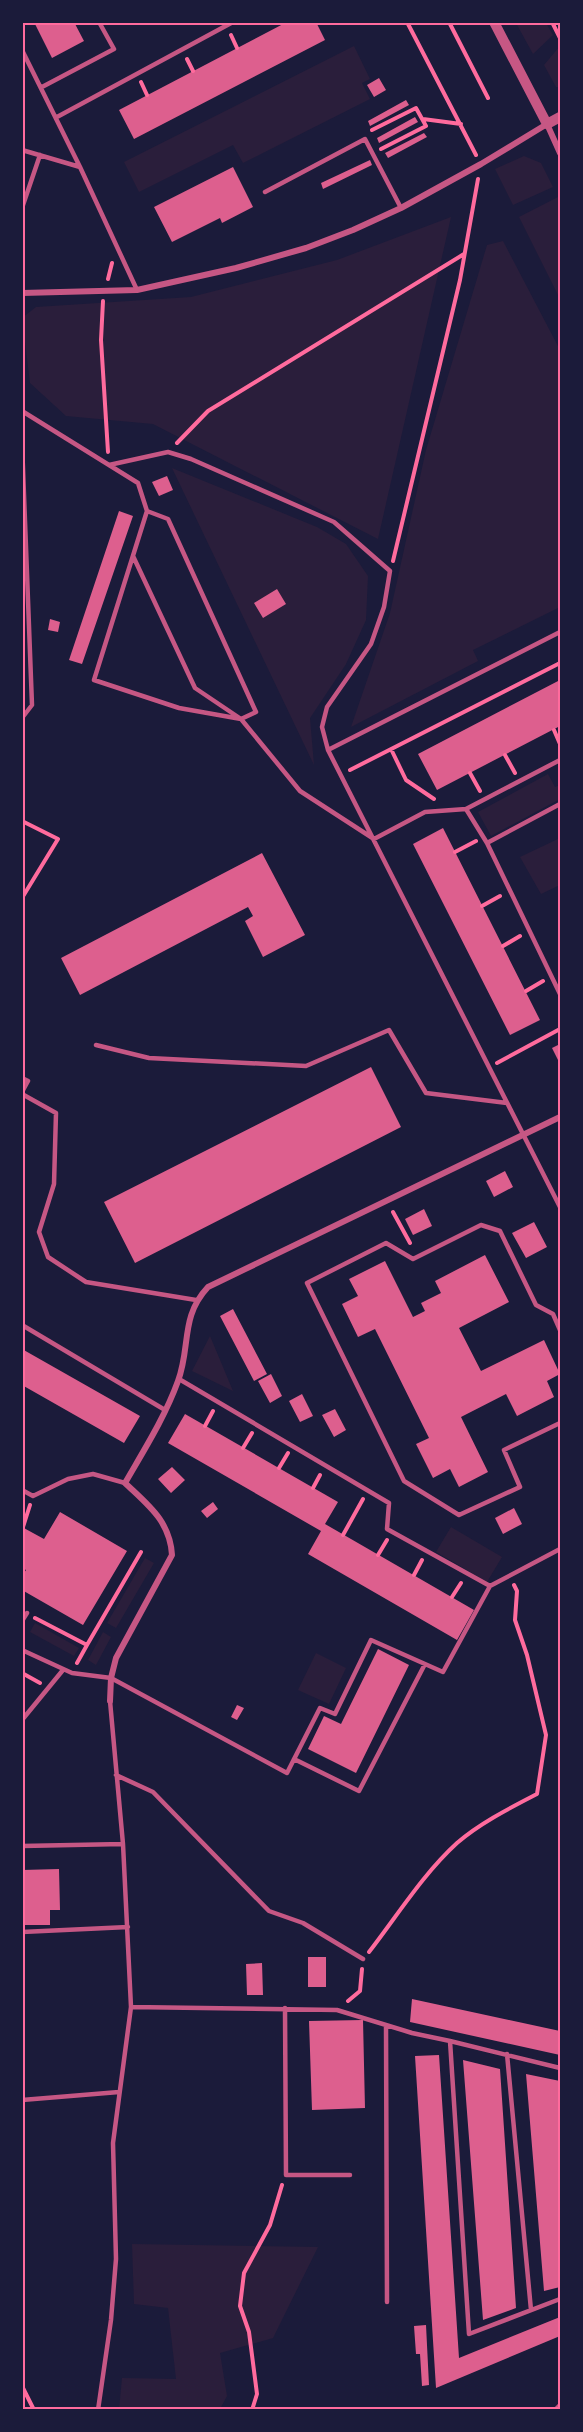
<svg xmlns="http://www.w3.org/2000/svg" width="583" height="2432" font-family="'IBM Plex Sans',sans-serif">
<style>
.green{fill:#2a1e3b}
.building{fill:#dd5f8e}
.lines{fill:none;stroke-linecap:round;stroke-linejoin:round}
.path{stroke:#ff6b9d;stroke-width:4}
.service{stroke:#c65784;stroke-width:4.5}
.minor{stroke:#c65784;stroke-width:6}
.tertiary{stroke:#c65784;stroke-width:10}
.neatline{fill:none;stroke:#ff6b9d;stroke-width:2}
</style>
<rect width="100%" height="100%" fill="#1b1b3a"/>
<path class="green" d="M516,23h30l7,12 -20,19z
M354,46l16,33 -8,4 8,16 -127,64 -10,-18 -94,47 -15,-30z
M560,46v41h-4l-12,-22z
M524,156l17,7 12,24 -40,18 -18,-36z
M558,197l2,5v97l-41,-82z
M451,217l-73,322 -225,-115 -87,-8 -36,-33 -8,-65 14,-11 155,-10 146,-37z
M503,241l57,109v257l-87,43 5,11 -127,66 39,-114 36,-163 61,-205z
M172,468l145,59 29,17 22,32 -2,44 -20,44 -36,54 4,47z
M548,774l7,13 5,-2v14l-69,37 -13,-24z
M560,838v47l-19,9 -21,-37z
M210,1336l23,55 -41,-20z
M451,1527l51,30 -15,25 -51,-30z
M145,1558l9,5 -38,65 -9,-5z
M35,1623l44,25 -5,8 -44,-24z
M103,1632l8,5 -15,28 -8,-5z
M316,1653l30,15 -17,36 -31,-14z
M132,2244l186,3 -45,91 -53,15 7,43 -7,13 -101,1 3,-32 54,1 -8,-71 -34,-4z"/>
<path class="building" d="M34,22h40l10,19 -32,17z
M287,22h29l9,18 -191,99 -15,-29z
M379,78l7,12 -12,7 -7,-12z
M406,100l3,5 -39,21 -2,-5z
M415,117l3,5 -39,21 -2,-5z
M424,133l3,4 -39,21 -3,-5z
M370,160l2,5 -49,24 -2,-6z
M233,167l20,40 -31,16 -2,-5 -48,24 -18,-35z
M167,476l6,14 -14,6 -7,-14z
M119,511l14,5 -51,148 -13,-4z
M277,589l9,15 -23,14 -9,-15z
M50,619l10,3 -2,10 -10,-2z
M560,680v46l-123,64 -19,-36z
M443,828l97,192 -30,15 -97,-191z
M262,853l43,82 -42,22 -18,-36 8,-5 -5,-9 -168,88 -19,-37z
M560,1044v20l-8,-16z
M371,1067l30,60 -266,136 -31,-61z
M505,1171l8,16 -19,10 -8,-16z
M424,1209l8,17 -19,9 -8,-16z
M534,1222l13,25 -21,11 -14,-25z
M485,1255l24,47 -50,26 22,43 63,-31 16,34 -13,7 7,16 -37,19 -11,-22 -45,23 27,55 -29,15 -9,-18 -17,9 -17,-34 13,-6 -54,-109 -17,8 -16,-33 16,-8 -9,-17 36,-18 28,56 12,-6 -4,-8 20,-10 -6,-12z
M233,1309l34,65 -13,7 -34,-65z
M22,1349l118,67 -16,27 -102,-58z
M271,1374l11,22 -12,7 -12,-22z
M302,1394l11,22 -13,6 -11,-21z
M335,1409l11,21 -12,7 -12,-22z
M185,1414l153,88 -13,22 149,86 -17,30 -149,-86 13,-23 -153,-88z
M172,1467l13,13 -14,13 -13,-14z
M213,1502l5,7 -11,9 -6,-7z
M514,1508l8,16 -19,10 -8,-16z
M60,1512l67,39 -44,74 -61,-35v-14l4,-6 -4,-2v-41l22,12z
M378,1649l31,16 -53,108 -48,-24 16,-33 17,8z
M237,1705l7,3 -7,12 -6,-3z
M59,1869l1,41h-10v15h-28v-55z
M308,1957h18v30h-18z
M262,1963l1,32h-16l-1,-31z
M412,1999l148,32v24l-150,-33z
M363,2020l2,88 -53,2 -3,-89z
M439,2055l20,303 101,-41v19l-124,52 -21,-332z
M463,2060l37,9 16,239 -33,12z
M526,2074l34,7v206l-16,4z
M426,2325l3,60 -7,1 -2,-32h-4l-2,-28z"/>
<g class="lines">
<path class="path" d="M286,22v1
M407,22l69,133
M449,22l39,76
M552,22l8,16
M231,35l6,13
M187,59l6,12
M141,82l6,13
M423,119l38,5
M372,130l44,-22 10,18 -45,23
M108,279l4,-16
M103,301l-2,39 7,112
M177,443l31,-32 256,-157
M393,561l67,-281 18,-101
M554,730l6,14
M391,749l15,31 28,19
M505,755l10,18
M350,770l210,-107
M470,773l10,18
M22,821l36,18 -36,59
M455,852l21,-11
M482,906l18,-10
M503,946l17,-10
M526,991l17,-10
M497,1063l63,-34
M393,1212l17,31
M205,1426l8,-15
M243,1448l9,-15
M279,1468l9,-15
M313,1488l7,-13
M23,1527l7,-22
M343,1535l20,-36
M378,1555l9,-15
M414,1575l8,-15
M452,1597l9,-14
M35,1618l52,27 54,-93
M77,1663l10,-18
M22,1673l18,10
M369,1952c28,-36 54,-78 88,-109 23,-20 53,-35 80,-49l9,-59 -19,-80 -12,-35 2,-29 -3,-6
M348,2001l12,-10 2,-22
M22,2386l12,24
M252,2410l5,-16 -8,-62 -9,-26 4,-33 26,-48 12,-40"/>
<path class="service" d="M22,50l58,117
M42,87l72,-38 -15,-27
M57,117l176,-95
M22,150l58,17 57,123
M265,192l100,-53 36,69
M22,208l18,-53
M22,411l116,72 9,28 21,8 88,193 -15,7 -62,-11 -85,-28 53,-169
M22,442l10,263 -10,13
M109,465l59,-13 23,7 143,63 56,49 -6,36 -13,37 -44,63 -5,20 6,23 232,457
M133,556l62,132 46,31 59,72 74,48 51,-27 41,-3 21,34
M328,750l232,-118
M560,804l-73,39 73,151
M466,809l94,-49
M96,1045l53,13 157,8 83,-36 37,63 81,10
M22,1078l6,3 -6,11
M22,1094l34,19 -2,71 -15,48 9,25 38,25 110,18
M22,1325l143,85
M560,1330l-7,-16 -17,-9 -36,-74 -19,-6 -68,34 -27,-16 -79,40 97,198 55,34 61,-28 -16,-37 56,-27
M179,1379l210,124 -2,26 103,57
M22,1490l11,6 35,-17 25,-5 32,9
M22,1621l5,-8
M22,1650l50,23 39,5 176,95 33,-65 15,6 36,-74 72,32 47,-86 70,-37
M22,1720l41,-50
M294,1759l65,32 66,-127
M116,1775l37,17 116,119 34,12 60,36
M22,1846l101,-2
M22,1932l106,-5
M131,2007l206,3 75,23 38,8
M285,2008l1,167h64
M386,2025l1,277
M507,2054l24,256
M560,2068l-110,-27 19,293 91,-35
M22,2100l97,-8
M98,2410l13,-90 5,-61 -3,-116 18,-136 -8,-163 -13,-143
M555,2410l5,-5"/>
<path class="minor" d="M22,293l115,-3 99,-22 70,-20 47,-18 48,-22 80,-44 66,-40 13,29
M110,1701l1,-23 5,-20 56,-103c-2,-34 -24,-50 -47,-72 19,-33 40,-66 53,-102 13,-35 2,-64 30,-94l352,-170"/>
<path class="tertiary" d="M494,22l53,102 13,-7"/>
</g>
<rect width="583" height="2432" fill="none" stroke="#1b1b3a" stroke-width="48"/>
<rect x="24" y="24" width="535" height="2384" class="neatline"/>
</svg>
